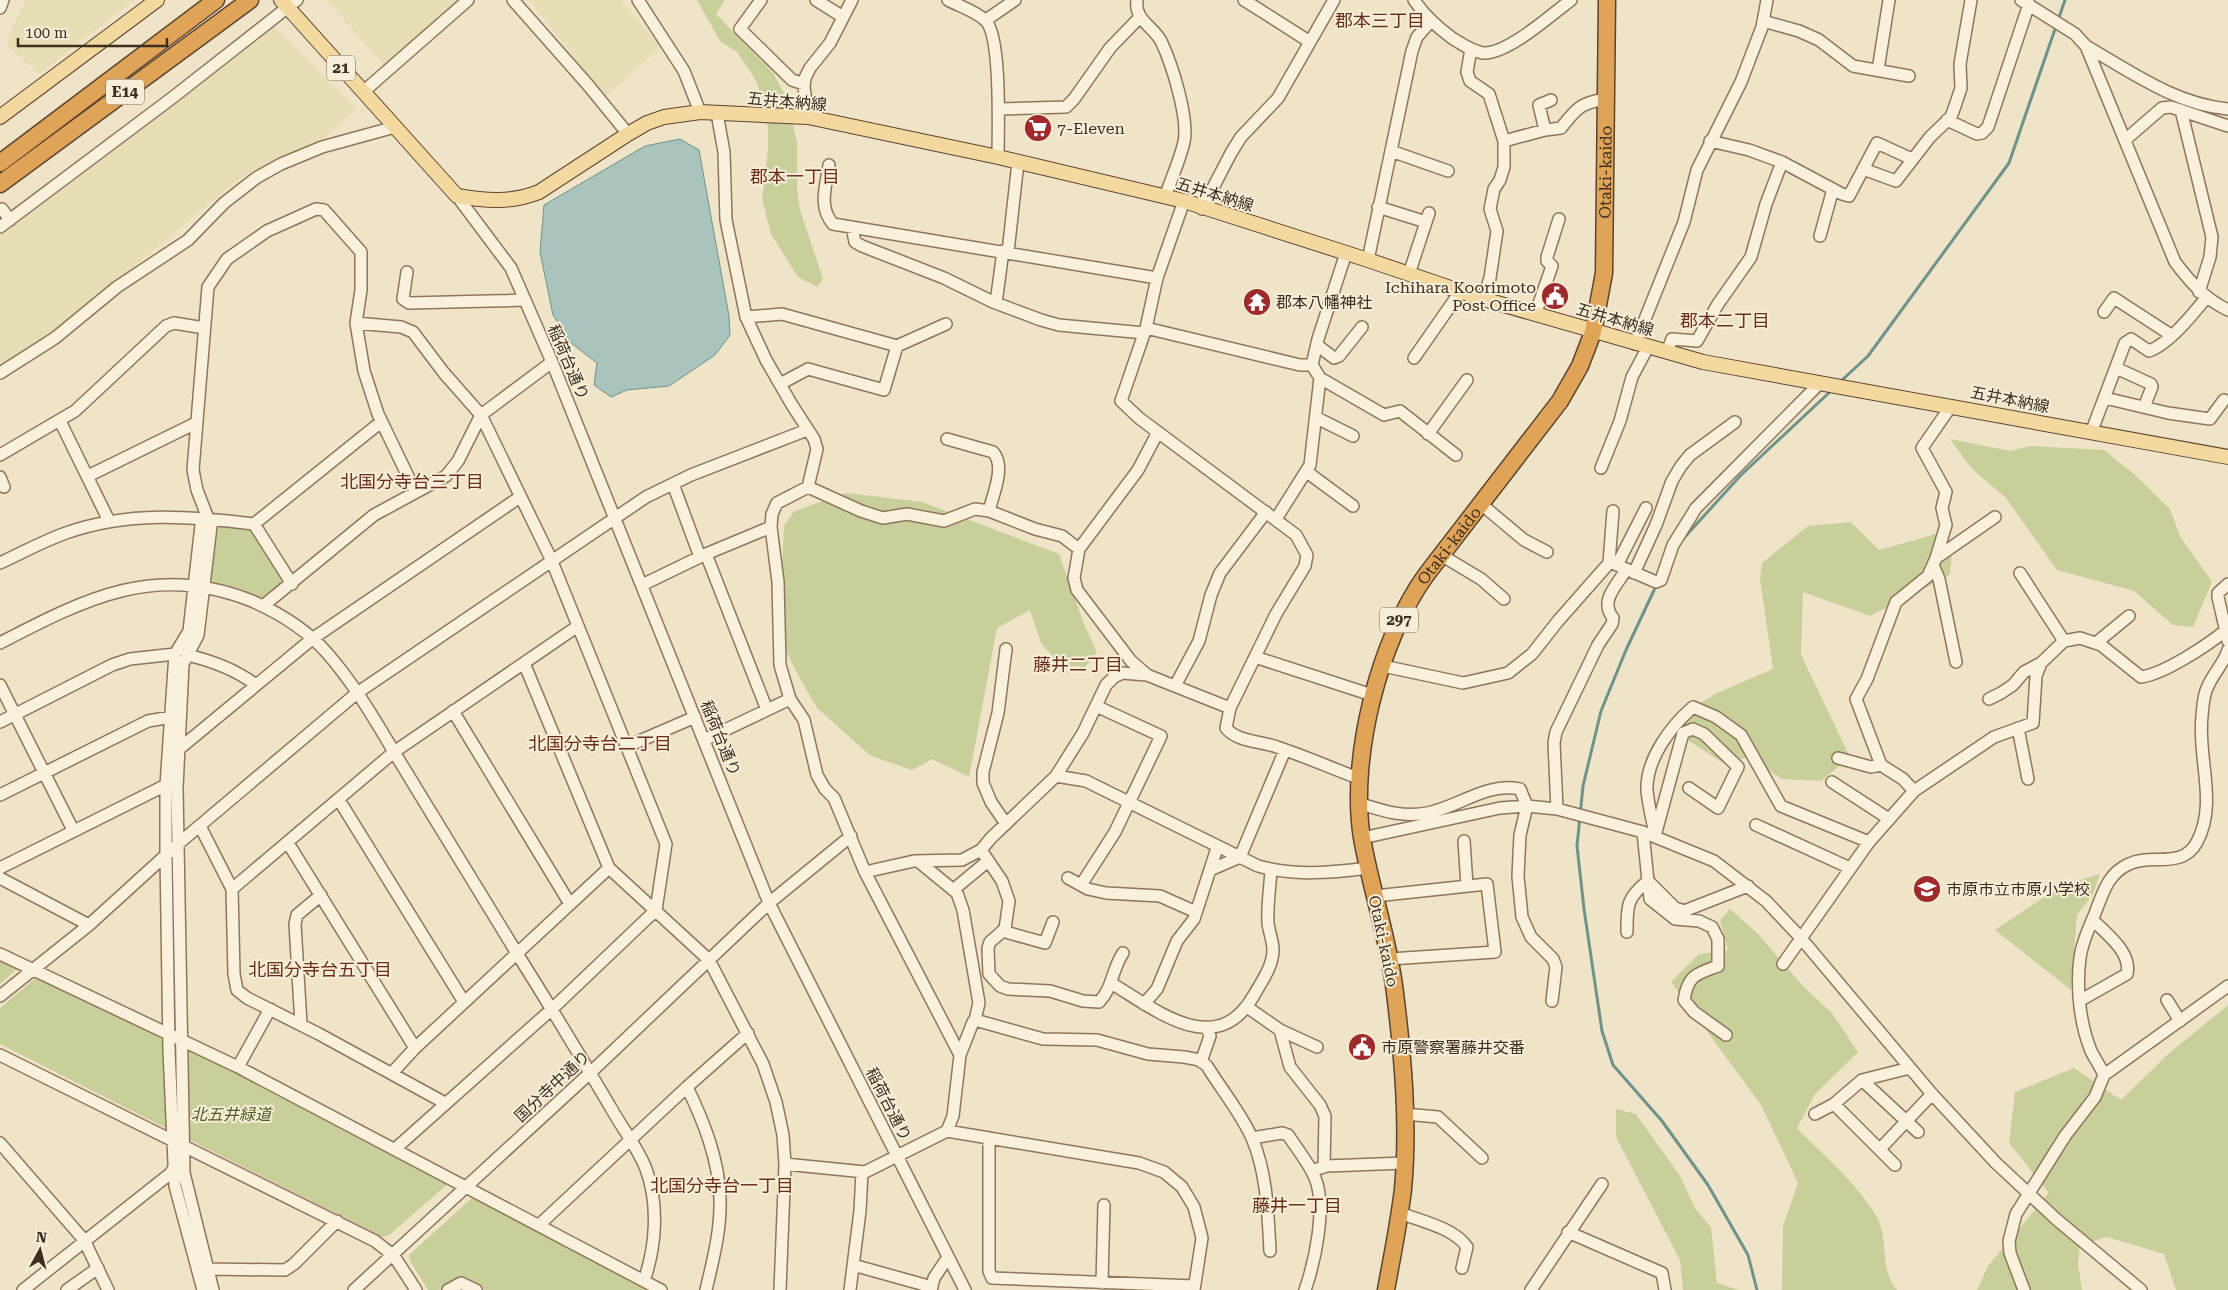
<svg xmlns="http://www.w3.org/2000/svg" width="2228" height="1290" font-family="'Roboto Serif','Noto Sans JP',serif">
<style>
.farmland{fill:#e6deb5}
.green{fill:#c9cf9b}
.water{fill:#a9c4bc;stroke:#6f938a}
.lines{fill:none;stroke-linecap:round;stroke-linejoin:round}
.stream{stroke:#6f938a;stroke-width:3}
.minor-casing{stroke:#8d765c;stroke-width:14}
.major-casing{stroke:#5b4430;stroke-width:16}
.highway-casing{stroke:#5b4430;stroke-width:19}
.minor{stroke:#faf1dc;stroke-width:11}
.major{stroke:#f3d9a0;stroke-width:14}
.highway{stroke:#e0a458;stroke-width:16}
.labels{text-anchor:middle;stroke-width:4;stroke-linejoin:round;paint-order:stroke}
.shield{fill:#f7eed8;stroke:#756857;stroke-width:1}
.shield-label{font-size:15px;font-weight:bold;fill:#3d2e20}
.street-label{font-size:16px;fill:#3d2e20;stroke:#f7eed8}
.poi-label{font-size:16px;fill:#3d2e20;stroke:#f7eed8;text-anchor:start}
.park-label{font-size:16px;font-style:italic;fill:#4d5a26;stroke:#f7eed8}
.neighbourhood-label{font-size:18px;fill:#6b2e1e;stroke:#f7eed8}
</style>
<rect width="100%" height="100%" fill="#f0e4c8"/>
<path class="farmland" d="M25,0h109l-95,74 -33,-30z
M326,0h135l-76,66z
M529,0h92l40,47 -56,50z
M272,25l84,83 -38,36 -74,31 -210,175 -34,19v-138z"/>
<path class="green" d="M697,0h28l-9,14 57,59 12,22 12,46v48l3,21 23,69 -6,8 -19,-10 -27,-43 -9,-35 6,-49v-21l-5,-30 -8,-20 -18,-27 -17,-11z
M1950,439l60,12 20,-5 74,4 30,24 36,35 10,27 32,46 -19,45 -20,-2 -39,-34 -77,-21 -51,-72 -35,-30z
M847,493l75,9 137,52 25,70 13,28 -12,15 -25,-2 -19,-22 -11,-33 -33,18 -28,149 -37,-18 -20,11 -41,-14 -54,-48 -19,-33 -19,-38 5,-111 10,-15z
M1851,522l28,28 64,-18 9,20 -2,23 -80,41 -67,-24 -2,63 49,102 -29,24 -39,-2 -33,-22 -26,6 -43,-28 9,-25 28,-17 56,-24 -13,-90 2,-16 46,-37z
M214,525l38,3 33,55 -24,15 -50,-16 -2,-5z
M2100,874l-7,20 -16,21 -6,75 -76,-60 66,-44z
M1730,909l28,25 45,52 29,27 26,39 -43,42 -18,34c27,28 60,55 80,89 12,22 2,53 20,73h-115l1,-64 15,-43 -37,-78 -90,-123 28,-28 29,-4 -8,-30z
M0,958l19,9 -19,17z
M38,976l200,95 211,112 -60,52 -8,2 -381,-193v-36z
M2228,1005v285h-52l-12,-36 -57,-17 -27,8 -2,19 4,26h-105l11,-24 61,-73 -40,-50 6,-51 59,-24 47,32 46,-45z
M1616,1109l20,5 44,62 16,34 15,17 6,56 22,7h-56l-3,-30 -64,-123z
M473,1197l174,93h-163l-24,-13 -21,13h-11l-18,-29 -1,-6z"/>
<path class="water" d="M680,139l19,11 30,166 1,19 -15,20 -46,31 -42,4 -16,7 -17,-12 3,-22 -26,-20 -18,-28 -13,-63 4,-47 101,-59z"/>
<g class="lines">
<path class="stream" d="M1840,382l28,-26 141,-193 56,-163
M1683,539l58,-64 91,-85
M1656,586l-30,64 -25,61 -18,75 -6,60 7,63 18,122 11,34 49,56 46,64 40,70 9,35"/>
<defs>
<path id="minor" d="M513,0l75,85 40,49
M638,0l46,71 16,41
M761,0l-21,29 52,51 12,4
M816,0l27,17
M948,0c11,6 27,11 37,20 17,15 13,112 13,137
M1137,0c-3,20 16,26 24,41 11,23 28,77 23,101 -4,18 -13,37 -19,55
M1244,0l66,42
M1414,0c10,15 23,27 38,38 10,6 19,13 31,15 24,2 69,-39 88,-53
M2021,0l54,34 11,12 89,216c16,21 30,37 53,48
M0,8l3,-8
M986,20l29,-20
M1763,21l36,10 20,9 34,26 56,10
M2086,46c45,26 89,58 142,63
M1471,49l-4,23 3,9 19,13 15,47v26l-4,13 -6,9 -4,20 7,22 -7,47 -7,21
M1878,70l11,-70
M363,92l105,-92
M999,109l67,-2 8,-8 36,-51 30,-31
M2181,110l31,127 -2,20 -11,35
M717,113l7,39 2,68 20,97 20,43 26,45 22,34 3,10 -9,38
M808,117l-4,-30 1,-9 5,-10 20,-25 22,-43
M1947,120l30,14 5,-1 6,-6 41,-123
M1545,130l-6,-25 12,-5
M2125,140l37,-32 9,-1 57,19
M1504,141l41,-11 16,-2c15,-19 19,-25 44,-29
M1710,141l39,9 33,12 60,32 7,2 28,-53 35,16
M1391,151l57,20
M829,165c-3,21 -11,42 4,59l324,54
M1863,169l33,12 34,-44 21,-20 4,-11 6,-18 -1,-24 11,-64
M457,196l54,72 41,94 217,541 196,387
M1184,201l-27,77 -11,50 -25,73 18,17 157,117 11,20 -2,11 -29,48 -46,94 -4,20c11,14 35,13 51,19 27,9 54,21 81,31
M1378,207l48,15
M2,209l8,11
M1202,209l29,-56 10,-16 37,-39 56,-98
M0,227l172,-129 125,-98
M852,227l3,15 7,4 82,32 49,24 48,18 18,5 85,8
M1820,236l13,-47
M1008,252l10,-90
M1368,260l44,-209 5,-14 14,-16
M407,272l-4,27 6,4 116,-3
M1409,274l20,-61
M996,303l7,-52
M2104,312l10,-14 57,37
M1535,315l17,-49 -5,-5v-4l12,-38
M746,317l36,-3 115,32 49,-22
M356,323l45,4 12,5 31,41 37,42 70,144 115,285 -10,66 -104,99 -157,140
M1146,328l154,37h12l8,13 -10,87 -34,54
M1635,344l49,-122 13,-52 44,-88 21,-55 5,-27
M1317,345l17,13 5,-2 23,-29
M1667,352l5,-13 25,2 21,-37 33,-47 15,-53 16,-42
M1414,358l46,-66
M1312,365l6,-26 28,-86
M2116,368l35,16 1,3 -8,20
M0,373l55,-35 62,-51 71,-47 36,-37 32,-25 25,-14 41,-17 73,-20
M1320,378l64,37 16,-4 56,44
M780,384l28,-15 76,21 13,-44
M2105,398l63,15 42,6 14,-19
M1317,418l36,18
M60,421l49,100
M2091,433l34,-90 6,-4 18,12c20,-7 44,-37 57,-53
M1428,434l39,-54
M947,439l46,13c13,14 0,42 -4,59
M0,455l75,-44 91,-85 8,-3 30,5
M1601,468l19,-47 12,-44 16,-30
M1307,472l46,34
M88,476l108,-53
M0,477l4,10
M673,484l27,73
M1481,504l43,36 23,12
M254,524l38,60
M706,554l61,156
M1441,555l40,24 23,20
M1936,558l59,-41
M0,563c22,-10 43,-22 66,-30 62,-22 124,-17 188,-9l127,-102
M1609,563l4,-52
M1617,565l29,-57
M1933,565l6,14 17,83
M1634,573l22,-48 16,-44 9,-15 9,-11 45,-33
M2020,573l44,68
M2228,584l-10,9v4l10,44
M642,585l64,-31 65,-27
M263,606l111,-91 72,-39 12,-15 23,-46 71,-53
M0,643c85,-44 155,-81 252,-42 27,12 55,29 75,52 31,35 54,78 78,117 38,62 76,124 113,185 32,51 63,102 93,153 11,20 27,40 35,61 13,35 10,77 -2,112
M2096,643l33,-27
M187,655c26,6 48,14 69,30
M1255,657l120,39
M524,663l85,205 100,92 54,104 13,38 7,33 2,29 -5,126
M1383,666l80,17 45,-10 24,-19 26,-33 52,-59 46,20 5,-2 12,-35 23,-37 123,-124
M1146,674l-15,-13 -54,-71 -3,-12 5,-29 59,-79 20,-38
M0,685l73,145
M1175,686l24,-45 12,-46 9,-22 46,-61
M1989,699l12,-6 12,-8 11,-13 17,-9
M453,711l117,193
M0,722l112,-57 18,-6 45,-5
M2018,728l10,51
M704,740l86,-41
M628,746l67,-29
M179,749l133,-110 208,-142
M1838,758l33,9 10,-2
M1056,776l30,5 172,85c37,10 73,7 110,2
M1832,782l57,37
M1914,791l-11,-12 -22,-14 -25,-66 11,-20 29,-77 32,-26 8,-18 10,-33 -4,-17 4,-16 -24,-44 29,-42
M0,795l148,-74 29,-5
M339,800l125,202
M1358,803c23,7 44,15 69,10 32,-6 59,-31 93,-24l7,17 -7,29 -2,41 4,41 9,20 22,22 3,8 -4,34
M1557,809l-3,-66 2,-11 42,-87 14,-21 1,-6c-14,-17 4,-33 13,-48
M1006,824l-15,-22 -8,-19v-11l15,-59 8,-64
M1756,825l94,43
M200,826l32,63 2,85 3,16 10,8 72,36 126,69
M1643,832l5,49 27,27 9,3 64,-25
M1656,832l27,-99 10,-4 11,5 34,33 -20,41 -29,-20
M1655,836c-2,-15 -7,-31 -8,-46 -1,-31 24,-64 46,-83l23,10 25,18 40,71 88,36
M1362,838l138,-30 27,-2 30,3 86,23 71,29 52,40 34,36 132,157 64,69 60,56 85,71
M1464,841l3,45
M288,843l127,205
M981,850l21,31 7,20 -4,28 -15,13 -2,6 1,26 11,12 8,3 42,2 33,10 16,1c14,-14 13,-33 24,-49
M918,861l39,32 6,17 16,93 -4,17 -2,2 -13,33 -7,61 -6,15
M0,868l166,-83
M1210,870l30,-13 45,-107
M865,872l49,-11 48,-1 19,-10 10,-12 65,-62 27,-43 23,-48 8,-8 8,-4 25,2 83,33
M0,878l89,47
M1068,878l20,11 18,4 54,3 36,16
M1081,885l34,-53 46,-96 -65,-30
M232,889l162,-137 184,-126
M953,890l35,-29
M1375,896l112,-12 8,68 -105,7
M1002,931l43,12 8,-21
M1627,932c0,-25 -1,-34 21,-51l2,18 25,20 24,2 13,6 6,12v27c-22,8 -30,9 -34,34l10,12 32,23
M0,954l238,113 423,223
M1783,964l86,-122 45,-51 80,-54 39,-14 3,-47 5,-13 23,-22 16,-3 21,7 40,32c23,-3 67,-32 85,-47
M1111,983c45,27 106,78 143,12 8,-14 19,-29 19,-45 0,-9 -4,-18 -5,-27 -1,-17 2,-36 3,-53
M0,996l89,-71 89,-81 179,-151 289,-196 45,-22 116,-45
M2081,1000l46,-26c5,-22 -21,-40 -34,-54
M2167,1000l13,21
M1144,1004l13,-15 20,-48 17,-22 23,-71
M1247,1007l33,23 10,37 30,38 5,11 -1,51
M975,1020l68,19 54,1 51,14 36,3 16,3 7,6c14,23 34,47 45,72 15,35 16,76 18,113
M301,1024l-6,-100 2,-9 24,-20
M1280,1030l37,17
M0,1055l375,186 19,15 22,34
M960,1055l-95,-183 -31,-74 -9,-9 -8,-14 -13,-55 -14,-21 -10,-34 -2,-83 -7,-55 1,-13 5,-11 31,-16 53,24 22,7 24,-4 37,7 31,-12 14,2 46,18 27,7 17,13
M1201,1062l9,-26 -3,-7
M238,1067l32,-58
M392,1073l23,-25 194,-180
M2104,1075l124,-89
M1862,1080l56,52
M687,1087c17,35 32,73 33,112 1,31 -7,61 -14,91
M1834,1104l61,61
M1404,1114l34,3 44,41
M1815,1114l19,-10 28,-24 48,-12
M989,1138v133l3,7 202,8
M1252,1138l30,-5 6,2c9,14 21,28 27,43 12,29 0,83 -10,112
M0,1143l84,97 24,50
M1880,1149l52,-55
M785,1164l80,8 82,-41 192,32 25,9 18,15 12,20 8,31 -8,52
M1317,1169l10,-3 77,-3
M1400,1213c21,8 54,15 67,34l-5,21
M539,1225l148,-138 61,-54
M1568,1232l94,41 3,17
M853,1265l79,22
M207,1269l78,1 9,-6 43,-43
M1102,1283l2,-78
M23,1290l148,-117 3,-6
M67,1290l31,-22
M203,1290l-28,-104 -6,-136 -3,-195v-70l9,-131 14,-23 12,-106 6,-7
M213,1290l-29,-117 -7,-385 6,-124 15,-29 13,-109 -14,-36 -4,-20 15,-183 19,-28 40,-28 49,-22 8,1 37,42v38l-5,33 8,48 14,43 37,77
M354,1290l236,-217 179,-170 82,-67
M448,1290l13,-7 15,7
M850,1290l10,-79 2,-39
M931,1290l3,-12 14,-21
M1531,1290l71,-106
M2024,1290l-14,-37 -1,-12 7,-27 49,-78 30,-39 9,-22c-4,-9 -9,-16 -13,-24 -11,-27 -15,-63 -11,-93 2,-18 11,-33 17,-50 7,-18 12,-35 32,-44 23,-11 53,6 68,-22 21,-39 0,-85 5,-126 1,-10 1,-21 6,-30 5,-12 16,-23 20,-36"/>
<path id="major" d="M281,0l176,196c30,5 54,7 82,-4l89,-58 19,-11 17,-6 36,-5 108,5 190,40 186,44 184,59 115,39 220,63 525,95
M0,117l157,-117"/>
<g id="highway">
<path d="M0,163l216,-163"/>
<path d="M0,184l250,-184"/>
<path id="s1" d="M1386,1290c6,-33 13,-67 17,-101 6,-64 0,-132 -8,-196 -6,-53 -24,-103 -33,-155 -13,-79 17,-198 64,-263l134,-174 20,-35 13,-34 11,-59 3,-273"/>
</g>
</defs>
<use href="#minor" class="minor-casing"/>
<use href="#major" class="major-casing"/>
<use href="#highway" class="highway-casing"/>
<use href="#minor" class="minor"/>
<use href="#major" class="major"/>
<use href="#highway" class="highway"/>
</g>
<defs>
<symbol id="supermarket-disc" viewBox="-11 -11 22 22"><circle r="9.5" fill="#9e2a2b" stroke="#f7eed8"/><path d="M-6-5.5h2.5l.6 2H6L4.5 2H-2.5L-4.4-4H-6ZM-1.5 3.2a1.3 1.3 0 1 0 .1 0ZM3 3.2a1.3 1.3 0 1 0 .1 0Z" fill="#fff"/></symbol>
<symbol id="civic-disc" viewBox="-11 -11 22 22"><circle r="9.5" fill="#9e2a2b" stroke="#f7eed8"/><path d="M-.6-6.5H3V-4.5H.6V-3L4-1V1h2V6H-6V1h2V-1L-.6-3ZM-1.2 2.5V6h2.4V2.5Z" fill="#fff"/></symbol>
<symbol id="temple-disc" viewBox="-11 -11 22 22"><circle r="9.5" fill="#9e2a2b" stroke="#f7eed8"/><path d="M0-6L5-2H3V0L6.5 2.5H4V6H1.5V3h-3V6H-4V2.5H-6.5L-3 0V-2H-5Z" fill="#fff"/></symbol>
<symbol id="school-disc" viewBox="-11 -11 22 22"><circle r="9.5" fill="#9e2a2b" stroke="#f7eed8"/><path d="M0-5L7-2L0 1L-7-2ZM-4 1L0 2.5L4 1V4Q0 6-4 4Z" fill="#fff"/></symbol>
</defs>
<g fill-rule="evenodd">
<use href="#supermarket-disc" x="1022" y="112" width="32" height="32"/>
<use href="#civic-disc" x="1539" y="280" width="32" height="32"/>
<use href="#temple-disc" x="1241" y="286" width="32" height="32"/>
<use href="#school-disc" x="1911" y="873" width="32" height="32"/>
<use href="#civic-disc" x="1346" y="1031" width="32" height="32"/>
</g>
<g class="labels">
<g class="shield">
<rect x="327" y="55.5" width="28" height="25" rx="4"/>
<rect x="106" y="79.5" width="38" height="25" rx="4"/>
<rect x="1380" y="607.5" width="38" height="25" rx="4"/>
</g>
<g class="shield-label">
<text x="341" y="73">21</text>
<text x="125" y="97">E14</text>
<text x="1399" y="625">297</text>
</g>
<g class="street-label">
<text transform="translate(787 101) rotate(5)" y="6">五井本納線</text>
<text dy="6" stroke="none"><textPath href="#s1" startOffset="1191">Otaki-kaido</textPath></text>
<text transform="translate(1215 194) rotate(17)" y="6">五井本納線</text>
<text transform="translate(1615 319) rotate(16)" y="6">五井本納線</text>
<text transform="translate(569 362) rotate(67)" y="6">稲荷台通り</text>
<text transform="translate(2010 399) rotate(11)" y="6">五井本納線</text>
<text dy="6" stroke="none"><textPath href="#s1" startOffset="771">Otaki-kaido</textPath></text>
<text transform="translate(721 738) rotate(68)" y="6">稲荷台通り</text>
<text transform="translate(1384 941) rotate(78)" y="6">Otaki-kaido</text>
<text transform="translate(552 1086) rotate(-43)" y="6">国分寺中通り</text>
<text transform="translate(889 1104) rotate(63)" y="6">稲荷台通り</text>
</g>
<g class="poi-label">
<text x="1057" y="134">7-Eleven</text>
<text x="1536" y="293" text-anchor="end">Ichihara Koorimoto<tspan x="1536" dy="18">Post Office</tspan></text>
<text x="1276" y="308">郡本八幡神社</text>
<text x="1946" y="895">市原市立市原小学校</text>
<text x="1381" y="1053">市原警察署藤井交番</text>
</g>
<g class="park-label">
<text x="231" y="1120">北五井緑道</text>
</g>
<g class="neighbourhood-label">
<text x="1380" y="27">郡本三丁目</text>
<text x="795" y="183">郡本一丁目</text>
<text x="1725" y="327">郡本二丁目</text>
<text x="412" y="488">北国分寺台三丁目</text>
<text x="1078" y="671">藤井二丁目</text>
<text x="600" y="750">北国分寺台二丁目</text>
<text x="320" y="976">北国分寺台五丁目</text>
<text x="722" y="1192">北国分寺台一丁目</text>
<text x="1297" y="1212">藤井一丁目</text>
</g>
</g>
<g transform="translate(40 1250) rotate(7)" stroke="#f7eed8" stroke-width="4" paint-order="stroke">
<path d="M0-4L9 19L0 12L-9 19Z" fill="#3d2e20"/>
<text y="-8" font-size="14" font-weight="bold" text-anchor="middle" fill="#3d2e20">N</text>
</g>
<path d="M18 38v8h149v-8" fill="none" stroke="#3d2e20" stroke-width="2.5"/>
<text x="25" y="38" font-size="15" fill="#3d2e20" stroke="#f7eed8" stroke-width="4" paint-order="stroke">100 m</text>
</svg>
